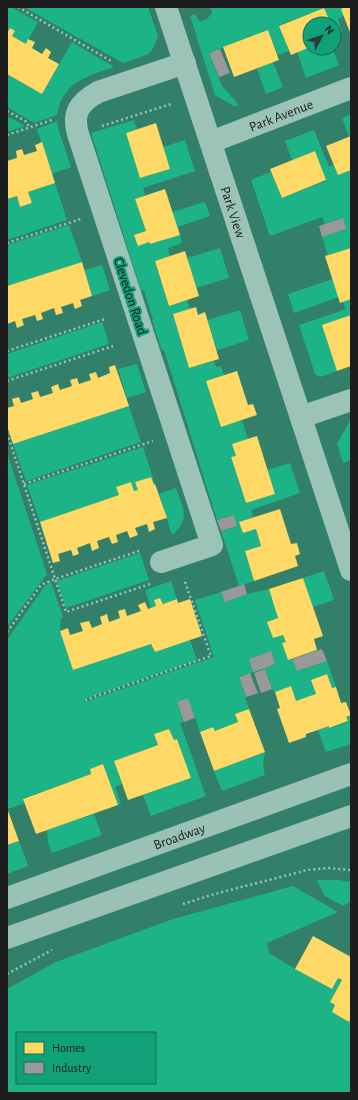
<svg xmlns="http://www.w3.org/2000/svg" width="358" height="1100" font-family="'Alegreya Sans',sans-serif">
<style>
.green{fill:#1cb387;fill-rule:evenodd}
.homes{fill:#ffd966}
.industry{fill:#999}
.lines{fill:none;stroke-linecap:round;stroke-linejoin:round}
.path{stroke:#9bc3b7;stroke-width:2.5;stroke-dasharray:2 3;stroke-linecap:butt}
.street{stroke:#9bc3b7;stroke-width:22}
.highway{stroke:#9ac1b6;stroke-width:22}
.labels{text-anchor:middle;stroke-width:4;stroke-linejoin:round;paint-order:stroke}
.street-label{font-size:14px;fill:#1d1d1d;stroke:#11a178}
</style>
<rect width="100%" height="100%" fill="#32806a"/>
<path class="green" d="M7,7h4l27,15 -12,22 -14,-8 3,-5 -5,-3 -3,5z
M24,7h124l10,29 -4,11 -5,7 -26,9z
M210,7h135l-4,2 3,7 -6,3 4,13 -7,3 -1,-3v-8h-3l-7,-16 -45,17 10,26 -11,4 -11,-25 -58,23 13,33 17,19 -5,1 -19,-11 -25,-79 5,-2 5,8 7,-3 5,-6z
M72,42l42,25c-20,7 -42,12 -52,32 -3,5 -4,11 -5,16l-23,8 -27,-16v-33l35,20z
M310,47v1h22l7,17 -33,13 -9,-26z
M273,62l10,25 -17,7 -9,-25z
M351,114v22l-2,1 -7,-19z
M7,116l18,10 -18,6z
M134,120l3,9 -11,4 15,45 29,-9 -7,-22 22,-7 10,31 -52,17 2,7 -10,4 11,32 -12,4 4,10 11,-3 1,2 30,-9 2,8 -14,5 2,8 -15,5 14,44 18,-5 3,9 -17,5 16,54 25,-7 2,6 5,-1 3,9 -18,6 15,45 21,-6 6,19 -16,5 4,12 -5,2 15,45 29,-9 -8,-24 23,-7 10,30 -49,17 2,7 -14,5 4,11 13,-4 5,17 -16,5 9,30 -15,5 -18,-55 16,-5 -4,-11 -16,5 -53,-170 -2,1 -10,-31h1l-9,-30h-3l-50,-157z
M57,121l2,10 12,36 -19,7 -15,-45z
M314,130l15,37 5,-2 17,5v78l-23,7 -6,-18 24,-8 -4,-11 -17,6 -3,-7 -52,19 -19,-56 20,-8 11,26 44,-17 -11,-30 -23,9 -7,-19z
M55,183l12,37 -60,20v-41l10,-3 3,11 12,-4 -4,-11z
M205,202l5,14 -33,11 -5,-15z
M69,225l13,37 -75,24v-41z
M220,248l9,30 -33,10 -9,-30z
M102,265l8,25 -18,6 -8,-26z
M333,279l6,18 -45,16 -6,-19z
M351,299v16l-14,56 -17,6 -5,-3 -16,-49 47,-16 -3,-7z
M240,310l9,30 -32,10 -10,-30z
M102,322l7,22 -102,34v-24z
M137,364l9,28 -19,6 -9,-29z
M129,406l12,36 -115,39 -13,-37z
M351,419v41l-8,3 -6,-20z
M143,447l12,37 -1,1 -3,-8 -16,5 3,8 -4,1 -3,-9 -15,5 3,8 -79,27 -13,-37z
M7,453l40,121 -40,53z
M176,488c7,20 15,31 -4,47l-13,-41z
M140,553l9,27 -83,28 -9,-27z
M324,571l10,29 -21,7 -10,-29z
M171,581l6,18 -14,5 -3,-6 -6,2 2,6 -5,2 -6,-18z
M51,582l12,35 -2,1 -1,13 13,39 78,-26 4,8 35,-12 7,20 -113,39v3l130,-45 -19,-57 26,-8 4,9 22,-7 22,-5 9,29 -10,4 5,16 10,-3 3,7 -4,1 6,17 4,-1 5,12 30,-10 9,26 -4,1 -5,-14 -16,6 5,14 -20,7 -5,-15 -16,6 -3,-3 -7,-20 -26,7 10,33 -14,5 3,8 -23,9 -2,-4 -13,5 -12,-34 -11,4 7,20 -4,1 26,73 -55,20 -8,-21 48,-17 -14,-39 -3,1 -5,-11 -15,5 4,11 -44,16 8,23 -7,3 6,17 -3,1 -15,-41 -13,5 1,5 -67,24 1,5 -17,6 -1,-169 37,-53zM271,651l4,13 -22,7 -4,-12z
M351,715v29l-25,8 -8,-22 11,-4 1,2 18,-6 -2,-5z
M265,752l-2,14 2,9 -43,16 -8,-20z
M94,814l8,21 -50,18 -4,-11 -1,-12z
M19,841l9,25 -21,8v-29z
M317,880h22l12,2v19l-8,5 -18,-10z
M293,886l45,26 -71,31 2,10 26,16 37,20 6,-11 4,2 -12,22 5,3 -3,7 17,10 2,-4v75h-344v-104l49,-27 117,-43zM17,1033h138v50h-138z"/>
<path class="homes" d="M345,7h6v28l-10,-26z
M324,8l7,16h-21v23l-19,8 -12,-29z
M10,28l5,3 -3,5 14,8 2,-5 7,3 -3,6 10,6 4,-6 5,4 -3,6 11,6 -17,30 -35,-20v-41z
M268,30l11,30 -45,17 -11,-30z
M156,123l14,46 -30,9 -14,-45z
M351,136v34l-13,5 -12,-29z
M42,142l13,41 -27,9 4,11 -12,4 -3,-11 -10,3v-38l10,-3 -1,-7 6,-2 2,6 13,-4 -2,-6z
M315,151l11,29 -44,18 -12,-29z
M165,189l15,46 -30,9 -1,-2 -11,4 -4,-11 12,-4 -11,-32z
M351,248v51l-11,4 -15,-47z
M185,251l14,45 -30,10 -14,-45z
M82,262l10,34 -12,4 2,6 -7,3 -2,-6 -12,4 2,6 -7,2 -2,-7 -13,5 2,6 -6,2 -2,-6 -13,4 2,6 -7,3 -2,-7 -8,3v-38z
M196,307l2,8 7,-3 14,47 -30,9 -16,-54z
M351,315v51l-14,5 -15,-46z
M115,365l14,41 -116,38 -6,-18v-18l7,-2 -2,-7 7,-2 2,6 12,-4 -2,-6 7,-2 2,6 13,-4 -2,-6 7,-3 2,6 12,-4 -2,-6 7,-2 2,6 12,-4 -2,-6 7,-2 2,6 12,-5 -1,-6z
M237,371l11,34 5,-1 4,11 -36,12 -15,-46z
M257,436l18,58 -29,9 -15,-46 5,-1 -4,-12z
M151,477l3,8 1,-1 12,34 -14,4 2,7 -6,3 -2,-8 -12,4 3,7 -8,3 -3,-7 -11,4 2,7 -6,2 -3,-7 -12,4 2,7 -7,3 -2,-8 -13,5 2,6 -6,2 -2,-6 -13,4 2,7 -7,2 -13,-41 79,-27 -3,-8 15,-5 3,9 4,-1 -3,-8z
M280,509l11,35 6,-1 3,11 -5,2 3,10 -44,15 -9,-30 16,-5 -5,-17 -13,4 -4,-11z
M303,578l20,58 -9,3 3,11 -29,10 -6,-17 4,-1 -3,-7 -10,3 -6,-16 11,-4 -9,-29z
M160,598l3,6 14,-5 1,4 12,-4 12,37 -47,16 -4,-8 -78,26 -13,-39 8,-3 2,7 13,-4 -3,-8 9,-2 3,7 10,-4 -2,-7 7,-3 2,8 11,-4 -2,-7 7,-2 2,7 14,-5 -3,-6 7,-3 3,7 8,-3 -2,-6z
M327,674l5,14 4,-1 5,16 5,-1 5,13 -5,2 2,4 -19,7v-2l-11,4 -12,4v3l-17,6 -12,-34 3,-1 -5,-16 16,-6 5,15 11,-4 9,-3 -5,-14z
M249,709l16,43 -51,19 -14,-39 13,-5 2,4 23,-9 -3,-8z
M169,729l5,11 3,-1 14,39 -63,22 -14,-39 44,-16 -4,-11z
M103,764l15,41 -82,29 -13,-35 68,-25 -1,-5z
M7,808l12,33 -12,4z
M313,936l38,21v61l-2,4 -17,-10 3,-7 -5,-3 12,-22 -4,-2 -6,11 -37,-20z"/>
<path class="industry" d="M220,49l10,24 -11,4 -10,-24z
M343,218l3,11 -24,8 -3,-11z
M234,515l3,11 -16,5 -4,-11z
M244,584l3,10 -22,8 -4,-10z
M322,649l5,12 -30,10 -5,-12z
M271,651l4,13 -22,8 -4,-13z
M265,669l7,20 -11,4 -7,-20z
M250,673l8,20 -12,4 -7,-20z
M188,698l7,20 -11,4 -7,-20z"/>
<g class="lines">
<path class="path" d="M18,7l93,54
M7,111l20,11 2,6
M102,126l69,-22
M7,135l45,-15
M7,243l74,-24
M7,351l98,-32
M7,381l106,-35
M7,433l59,179 84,-28
M24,484l129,-43
M7,632l34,-47 14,-6 84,-28
M85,700l126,-44 -27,-77
M183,904l28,-9 96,-25 21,-2 23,2
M7,974l45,-24"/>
<g class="street">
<path id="s1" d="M166,7l185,563"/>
<path id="s2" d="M211,142l140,-54"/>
<path d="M301,417l50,-17"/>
<path d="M161,562l51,-17 -134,-411c-6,-21 1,-31 20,-42l87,-29"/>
</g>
<g class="highway">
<path id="s3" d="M7,898l344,-124"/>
<path d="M7,938l344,-122"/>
</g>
</g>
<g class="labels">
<g class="street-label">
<text dy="5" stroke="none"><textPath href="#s2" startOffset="75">Park Avenue</textPath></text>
<text dy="5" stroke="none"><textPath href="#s1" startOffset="216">Park View</textPath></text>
<text transform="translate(131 296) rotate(72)" y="5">Clevedon Road</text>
<text dy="5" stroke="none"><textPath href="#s3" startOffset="183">Broadway</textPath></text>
</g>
</g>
<rect width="358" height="1100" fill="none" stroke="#1d1d1d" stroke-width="16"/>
<rect x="16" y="1032" width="140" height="52" fill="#11a178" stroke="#166c54"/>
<rect x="24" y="1042" width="20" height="12" fill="#ffd966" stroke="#166c54"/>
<text x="52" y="1052" font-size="12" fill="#1d1d1d">Homes</text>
<rect x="24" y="1062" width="20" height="12" fill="#999999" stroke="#166c54"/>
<text x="52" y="1072" font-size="12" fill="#1d1d1d">Industry</text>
<g transform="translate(322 36) rotate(50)"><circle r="19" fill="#11a178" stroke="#166c54"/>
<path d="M0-3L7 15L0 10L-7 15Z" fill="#244038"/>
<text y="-6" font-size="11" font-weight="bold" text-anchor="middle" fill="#1d1d1d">N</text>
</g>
</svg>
